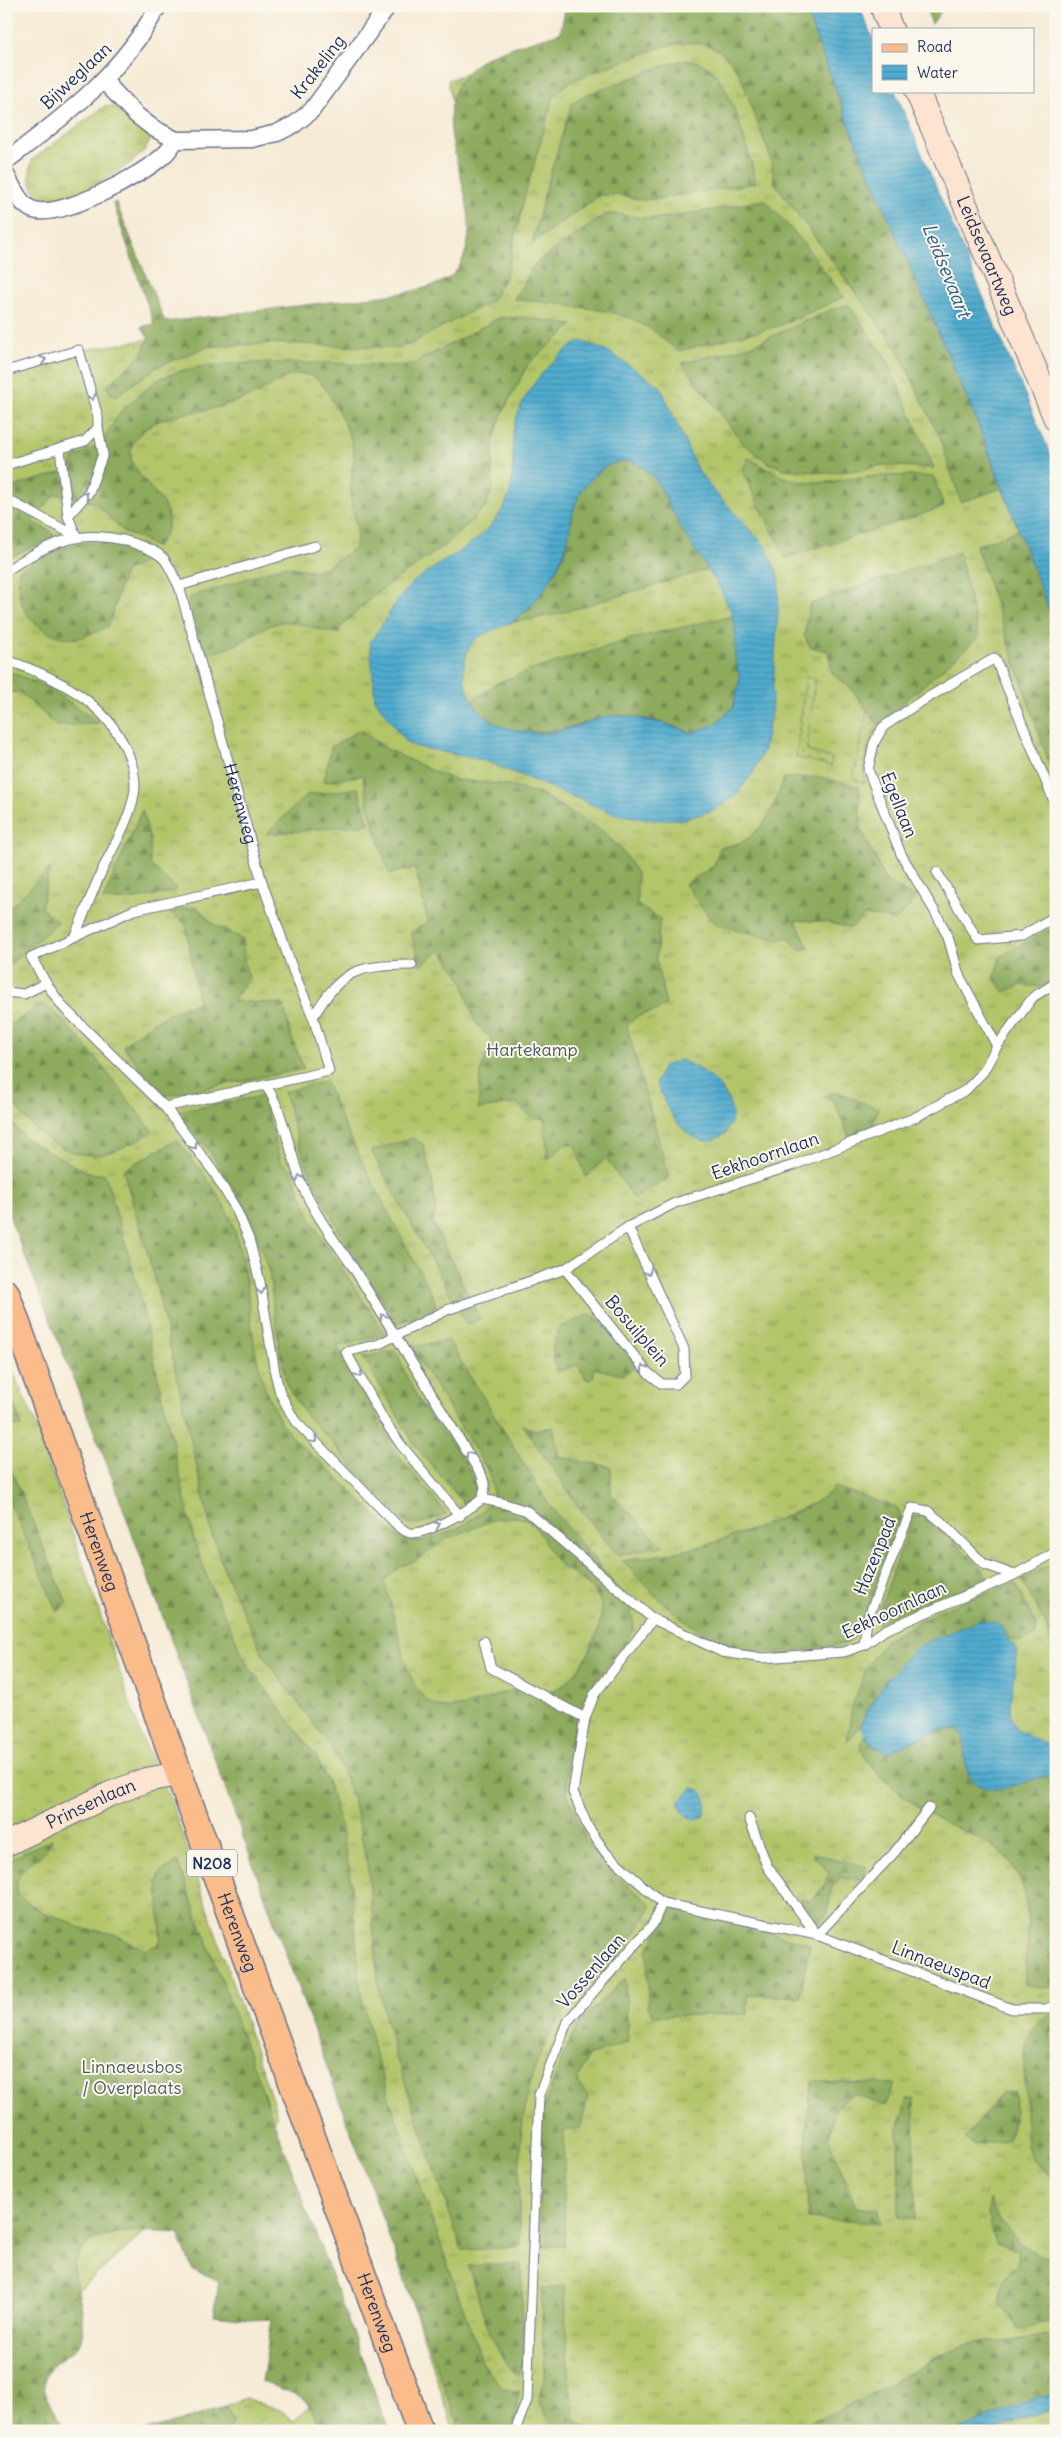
<svg xmlns="http://www.w3.org/2000/svg" width="1062" height="2437" font-family="Delius,sans-serif">
<style>
.grass{fill:url(#grass-tufts);stroke:#667a64}
.forest{fill:url(#forest-firs);stroke:#546c5e;fill-rule:evenodd}
.garden{fill:url(#garden-dots);stroke:#667a64}
.water{fill:url(#water-rules);stroke:#366d96;fill-rule:evenodd}
.lines{fill:none;stroke-linecap:round;stroke-linejoin:round}
.lane-casing{stroke:#687188;stroke-width:11}
.street-casing{stroke:#687188;stroke-width:19}
.secondary-casing{stroke:#687188;stroke-width:26}
.primary-casing{stroke:#687188;stroke-width:29}
.lane{stroke:#fff;stroke-width:9}
.street{stroke:#fff;stroke-width:16}
.secondary{stroke:#fde4d1;stroke-width:24}
.primary{stroke:#fabc8b;stroke-width:26}
.oneway{stroke:#8d97ae}
.labels{text-anchor:middle;stroke-width:4;stroke-linejoin:round;paint-order:stroke}
.shield{fill:#fbf7ec;stroke:#5e6b89;stroke-width:1}
.shield-label{font-size:16px;font-weight:bold;fill:#1b2f5e}
.street-label{font-size:18px;fill:#1b2f5e;stroke:#fbf7ec}
.park-label{font-size:18px;fill:#485c61;stroke:#fbf7ec}
.water-label{font-size:19px;font-style:italic;fill:#2e5a85;stroke:#fbf7ec}
</style>
<defs>
<pattern id="grass-tufts" width="24" height="20" patternUnits="userSpaceOnUse" patternTransform="scale(1.25)"><rect width="24" height="20" fill="#b2c569"/><path d="M3 7l-1-3M5 7V3M7 7l1-3M15 17l-1-3M17 17v-4M19 17l1-3" fill="none" stroke="#90a05a"/></pattern>
<pattern id="forest-firs" width="22" height="20" patternUnits="userSpaceOnUse" patternTransform="scale(1.25)"><rect width="22" height="20" fill="#8daa5d"/><path d="M5 1l3.5 6h-7zM16 11l3.5 6h-7z" fill="#728b50"/></pattern>
<pattern id="garden-dots" width="8" height="8" patternUnits="userSpaceOnUse" patternTransform="scale(1.25)"><rect width="8" height="8" fill="#b2c569"/><path d="M2 2h.1M6 6h.1" fill="none" stroke="#90a05a" stroke-width="1.8" stroke-linecap="round"/></pattern>
<pattern id="water-rules" width="6" height="5" patternUnits="userSpaceOnUse" patternTransform="scale(1.25)"><rect width="6" height="5" fill="#50abce"/><path d="M0 2.5h6" fill="none" stroke="#428caa"/></pattern>
</defs>
<rect width="100%" height="100%" fill="#fbf7ec"/>
<filter id="ink" filterUnits="userSpaceOnUse"><feTurbulence type="fractalNoise" baseFrequency=".02" numOctaves="2"/><feDisplacementMap in="SourceGraphic" scale="10" xChannelSelector="R" yChannelSelector="G"/><feConvolveMatrix kernelMatrix="1 2 1 2 8 2 1 2 1" color-interpolation-filters="sRGB"/></filter>
<filter id="wash" filterUnits="userSpaceOnUse"><feTurbulence type="fractalNoise" baseFrequency=".0096" numOctaves="4" result="noise"/><feDisplacementMap in="SourceGraphic" scale="20" xChannelSelector="R" yChannelSelector="G"/><feGaussianBlur stdDeviation="1.12" result="paint"/><feColorMatrix in="noise" values="0 0 0 0 0 0 0 0 0 0 0 0 0 0 0 0 0 1.4 0 .05"/><feComposite in="paint" operator="in"/></filter>
<g filter="url(#wash)">
<rect width="100%" height="100%" fill="#f6ebd6"/>
<path class="grass" d="M646,6h158l127,359 58,127 13,-4 17,42 -11,4 48,107v1750l-99,40h-503l-50,-153 -48,-161 -350,-918v-822l82,-28 394,-63 -34,-206z
M105,106l10,1 36,31c-2,5 -4,10 -7,13 -17,18 -105,80 -114,28 -1,-6 1,-13 2,-19z
M6,1357l28,62 107,316 30,66 107,316 -272,236z
M362,2356l21,75h-158l8,-7 -1,-6 -6,-12 20,-8 34,12 14,10z
M1056,2407v24h-65l9,-4z"/>
<path class="forest" d="M566,6h238l51,134 121,279 26,69 -41,14 -22,-66 -42,-87 -123,-167c0,-24 -14,-50 -22,-73 -4,-13 -8,-27 -15,-39 -27,-43 -68,-26 -106,-12 -19,7 -38,15 -57,22 -10,5 -15,10 -21,19l-27,92 -20,85 -15,25 -83,44 -11,3 -125,-5 -66,4 -49,20 -42,30 -9,-10 34,-31 9,-17 -8,-12 13,-3 -41,-121 3,-1 49,120c58,-7 115,-14 173,-21 28,-4 92,-7 113,-25 8,-7 12,-16 15,-26 18,-61 -53,-139 13,-188 14,-11 62,-23 81,-29z
M925,6h20l-13,18z
M686,60c14,1 25,7 33,18 11,13 36,88 36,105l-97,16 -17,1 -22,-5h-19l-68,48 12,-48 28,-92 9,-6 90,-34z
M765,200l35,39 44,58 -66,29 -100,25 -24,-20 -23,-13 -20,-6 -50,-8 -47,-5 21,-35 71,-50c18,-1 36,6 54,4 35,-4 70,-12 105,-18z
M849,305l38,55 47,108 -52,-3 -23,5 -32,3 -42,-4 -18,-7 -25,-20 -60,-79 66,-16 85,-38z
M523,317l50,8 -45,39 -27,52 -8,27 -1,49 -7,15 -36,35 -75,53 -34,33 -2,5c-17,-1 -42,-13 -57,-11 -28,6 -48,34 -78,30l-15,-54 96,-32 29,5 10,-2 32,-21c6,-22 -3,-31 -4,-51 -1,-17 4,-33 2,-49 -1,-13 -27,-63 -37,-70 -4,-3 -14,-4 -18,-4 -14,1 -26,12 -38,18 -13,6 -28,11 -42,15 -27,8 -61,6 -80,29 -28,34 35,55 30,88 -1,9 -7,16 -12,24l-15,-10 -16,-5 -29,-30 -41,-9 -23,28 20,10 2,5 -48,22v-70l64,-19 3,-11 27,-15 22,-34 32,-27 7,-5 22,-8 26,-5 39,-2h84l67,3 16,-3 84,-45z
M748,458c12,6 25,15 38,20 29,10 54,1 83,-1 22,-2 43,-2 65,0l10,30 -158,51 -44,-87z
M630,461l13,6 12,11 54,91 -155,46 -45,8 19,-13 26,-36 11,-21 8,-46 9,-19 27,-25z
M1019,530l37,98v156l-80,-238z
M107,542l30,7 15,10 -26,12c-9,18 -10,38 -19,56 -9,3 -20,10 -29,11 -22,3 -48,-13 -56,-33 -4,-10 -3,-24 -4,-34 32,-22 51,-28 89,-29z
M959,552l20,85 -101,88 -28,-38 -18,-14 -4,-22 -18,-4 -6,-12 6,-31z
M732,616l4,17 -1,24 5,22 -7,29 -19,17 -23,8c-23,-10 -50,-17 -75,-17 -15,0 -27,6 -41,10 -34,10 -83,11 -104,-25l26,-18 44,-16 90,-28z
M6,670l43,18 50,35 -42,3 -38,-35 -13,3z
M360,730l25,18 45,22 25,10 46,4 39,10 62,37 18,17 17,25v32l23,14 -4,40 10,46c-13,11 -29,5 -39,22l42,150 -35,22 -28,-41 -20,19 -11,-32 -9,-1 -18,15 -4,-41c-13,3 -19,-5 -26,-15l-40,6 3,-38 11,-31 -17,-18 -13,-42 -21,-30 -21,15 -9,-33 17,-10 -13,-54 -26,6 -21,-69 -5,-30 -39,7 7,-35z
M820,777l39,10 2,42 25,52 30,17 -20,22 -31,-5 -14,13 -25,-6 -31,-2 14,28 -10,2 -11,-13 -10,3 -64,-16 -29,-40 29,-18 6,-19c40,-2 53,-37 64,-69z
M358,788l11,36 -103,10 41,-39z
M142,810l8,29v25l27,26c-26,7 -48,12 -74,10z
M50,868l-9,40 17,14 -52,46v-56z
M197,907l16,17 30,15 1,23 5,16 -16,23 50,3 8,32 13,33 -141,27 -40,-50c24,-22 45,-33 75,-44l-12,-78 -16,-12z
M1056,925v63l-5,-6 -12,5 -18,-2 -16,7 -11,-13 6,-22z
M42,1004c24,10 91,103 111,128 -20,10 -38,22 -60,23 -35,2 -80,-39 -86,-71 -4,-18 -1,-39 -1,-57z
M325,1081c31,75 71,145 109,217l2,10 -39,16c-27,-45 -59,-90 -81,-138 -15,-30 -23,-62 -32,-94z
M838,1092l40,17 -7,21 -22,7 -15,-36 -11,-4z
M263,1096l17,65 13,12 20,51 72,110 -48,12 62,111 48,57 -30,11 -13,-3 -34,-34 -37,-45 -26,-26 -20,-31 -8,-39 -10,-75 -17,-49 -9,-19 -37,-58 -30,-34z
M6,1104l9,23 12,13 64,34h14l32,109 57,257 15,42 39,84 68,90 12,27 11,37 11,53 11,121 14,59 19,60 88,248c9,14 19,31 37,30l-2,25 -6,15h-51l-352,-964 -102,-259z
M413,1138l10,6c6,25 17,55 10,79l47,96 -13,6 -96,-174z
M177,1140c19,25 41,49 53,78 26,64 13,141 50,202 12,21 33,34 50,51 22,20 43,42 65,64 7,3 13,6 22,6 21,-1 68,-23 75,-44 3,-6 -1,-16 -2,-23l-79,-127 37,-7 102,166 80,97 4,25 -8,14 -28,36 -18,30 -8,27 -4,27 -1,31 20,50 30,34 35,28c-14,23 -27,46 -46,65 -12,13 -27,23 -38,37 -54,67 -50,159 -48,240l-58,3 -69,-202 -14,-58 -11,-120 -11,-55 -12,-39 -14,-29 -67,-90 -38,-82 -14,-40 -57,-256 -32,-109zM498,1518c7,0 17,-2 23,0 20,6 25,33 38,46 14,12 31,18 40,35 11,22 -19,79 -41,89 -17,8 -26,-2 -40,1 -32,5 -72,38 -98,4 -18,-23 -24,-80 -36,-111l5,-7 15,-10 12,-4 28,-21z
M591,1314c20,13 31,35 47,51l-15,10 -30,-7 1,8 -4,4 -4,-1 -8,-14 -22,7 -4,-24 8,-21z
M395,1350c8,17 15,36 25,52 18,30 51,55 57,91l-12,12 -50,-60 -52,-88z
M6,1386l16,40h-16z
M522,1424l13,6 18,-3 6,30 52,10v27l52,52 -46,9 -39,-49z
M6,1458l61,145 -9,9 -52,-118z
M834,1487l62,20 5,8 1,5 -42,111 -11,12c-29,4 -62,11 -92,8 -56,-6 -98,-50 -134,-90 26,-5 54,-8 79,-15 25,-7 121,-39 132,-59z
M924,1516l18,12 47,49 -108,51 -4,-4v-7l36,-100z
M1056,1562v98l-11,-37 -23,-43z
M1015,1583l22,42 -1,10 -16,6 -10,-2 -11,-15 -132,85 -6,16 -14,17 5,-35 16,-42 18,-25 55,-30z
M953,1728l9,3c5,14 3,29 7,44l41,11c7,-3 38,-11 46,-10v209l-10,3 -22,-3c3,-38 11,-86 -11,-119 -18,-27 -54,-34 -80,-50 -20,-12 -69,-46 -72,-70 0,-4 2,-8 3,-11l10,12 15,5 49,-21z
M52,1839c-10,26 -40,23 -35,56l26,17 25,9 13,8 30,4 34,17 12,-5 4,-7 -3,-57 2,-8 17,-12 212,570h-70c-6,-36 -28,-38 -57,-49l10,-63 -24,1 -34,-4 5,-35 -27,-12 -14,-36c-29,-1 -88,-9 -101,25 -1,5 -4,9 -3,14 4,22 13,46 7,68 -4,14 -21,17 -30,27 -18,19 5,50 18,64h-63v-570z
M812,1853l55,14 -5,12 -22,-1 -9,11 -3,24 -10,13 -19,-28 12,3 13,-15 5,-13z
M672,1909l34,6 104,29 -10,53 -52,-2v19l-94,2 -6,-9 -1,-56z
M625,1978l3,64 -40,14 -11,25 11,16 -7,30 -17,4v115h-24l-1,-126 28,-75 16,-26z
M1056,2011v18l-7,3 7,19v133c-6,-14 -22,-17 -27,-32 -5,-13 -2,-31 -3,-46 0,-24 -9,-67 13,-85 5,-4 11,-7 17,-10z
M812,2081l83,3 -10,22 -32,-13 -19,17 -5,29 27,68 22,3 2,13 -72,-4 -2,-87z
M1015,2091l1,20 -8,29 -34,5 -9,-7 37,-45z
M914,2099l1,120 -16,-2 -1,-88 9,-29z
M989,2199c10,25 37,58 67,60l-1,61 -36,10 -20,-27c2,-13 4,-31 18,-37l2,-16 -24,-7 -7,-31z
M521,2263l3,93 -5,20c-27,-20 -40,-78 -51,-110z
M565,2286l3,85 7,48 16,12h-37l-15,-28 5,-26 -3,-89z
M1056,2334v57l-99,40h-172l60,-23 95,-52 25,-11 22,-4 17,1z
M226,2406l6,12 1,6 -8,7h-80l47,-13z"/>
<path class="garden" d="M806,676l9,3 -8,72 25,7 -1,8 -35,-9z
M867,711l11,14c-9,18 -17,38 -13,58l-12,-4z"/>
<path class="water" d="M804,6h55l14,33v52h22l161,376v161l-80,-209 -121,-279z
M581,341l28,11 51,34 37,83 15,20 55,59 12,30 -1,35 -7,100 -7,36 -11,24 -18,24 -22,14 -30,8 -29,1 -39,-6 -132,-54 -65,-13 -11,-4 -32,-43 -5,-58c11,-15 32,-51 45,-61 33,-26 65,-34 89,-74 12,-20 8,-49 9,-71 2,-36 37,-79 68,-95zM630,461l13,6 12,11 29,55 34,52 13,26 5,22 -1,24 5,22 -7,29 -19,17 -23,8c-24,-10 -48,-15 -73,-17 -15,-1 -27,5 -40,10 -27,9 -56,10 -81,-2 -14,-8 -24,-18 -29,-33 -6,-15 -6,-33 4,-47 9,-13 29,-15 42,-24 20,-13 33,-33 44,-55 18,-32 6,-61 36,-89 14,-13 17,-13 36,-15z
M680,1060c23,8 51,29 52,56 1,5 -5,13 -7,18 -5,3 -13,7 -19,7 -27,-3 -40,-36 -50,-58l7,-17z
M981,1620l18,4 18,27 -7,54 1,14 6,11 39,19v27c-25,-3 -68,31 -86,0 -8,-14 -3,-31 -9,-45 -22,-8 -51,13 -72,21 -16,-4 -23,-12 -28,-27 9,-24 40,-68 63,-81 17,-10 38,-16 57,-24z
M692,1788c16,1 16,16 11,28l-6,4c-10,-1 -16,-7 -18,-18z
M1056,2391v16l-65,24h-34z"/>
</g>
<g filter="url(#ink)">
<g class="lines">
<defs>
<g id="lane">
<path d="M6,371l73,-21 19,67v11l-13,13 -79,24"/>
<path d="M60,449l8,67"/>
<path d="M6,499l70,37"/>
<path d="M76,536l-8,-20 21,-24 14,-38 -5,-26"/>
<path id="s1" d="M6,571c43,-29 76,-44 127,-28 10,4 23,7 31,16 6,7 10,19 15,27l83,296 32,91 19,44 16,54 -164,36"/>
<path d="M179,586l136,-40"/>
<path d="M6,660c50,17 99,41 121,91 5,12 10,30 7,44 -6,30 -22,53 -34,80 -9,20 -16,40 -25,60"/>
<path d="M937,872l41,68 44,-4 34,-20"/>
<path d="M262,882l-128,28 -103,47 15,26 17,24 102,100 48,64 23,38 13,30 11,43 15,91 5,20 15,28 105,107c3,1 7,5 10,5 17,2 59,-23 72,-34l20,4 25,8 126,108 69,33 41,6 81,-6 20,-7 21,-15 129,-55 42,-23"/>
<path d="M6,992l18,2 22,-11"/>
<path d="M313,1017c30,-49 44,-51 99,-52"/>
<path d="M997,1046l-38,-71 -11,-38 -10,-20 -37,-63 -33,-84 6,-27 9,-16 34,-23 78,-46 61,148"/>
<path d="M265,1085c17,20 26,73 37,100 13,30 33,56 51,82l129,209 3,11 -3,12"/>
<path d="M565,1269l82,103 15,12h14l9,-9 -1,-26 -56,-122"/>
<path d="M460,1516l-59,-71 -18,-26 -37,-67 33,-8 68,-34 118,-41 63,-42 47,-24 119,-38 120,-47 52,-28 17,-18 14,-26 36,-49 23,-14"/>
<path d="M484,1641l7,27 94,50"/>
<path d="M864,1645l3,-25 45,-112 16,3 16,13 40,40 30,11"/>
<path d="M929,1808l-35,45 -77,82 195,74h34l10,-4"/>
<path d="M749,1818l18,48 50,69"/>
<path d="M662,1903l155,32"/>
<path d="M515,2431l12,-31 12,-305 28,-73 86,-98 9,-21 -56,-50 -18,-26 -15,-35 12,-74 9,-23 59,-76"/>
</g>
<path id="street" d="M104,81l31,33 18,14 23,12 76,-1 25,-6 18,-9 17,-14 76,-104
M6,161c59,-45 117,-88 152,-155
M6,175c7,12 13,28 25,34 26,13 113,-35 133,-54 5,-4 8,-10 12,-15"/>
<g id="secondary">
<path d="M882,6l9,23"/>
<path id="s2" d="M917,91l139,328"/>
<path id="s3" d="M6,1844l102,-49 38,-15 33,-6"/>
</g>
<g id="primary">
<path id="s4" d="M6,1293l173,481 241,657"/>
</g>
</defs>
<use href="#lane" class="lane-casing"/>
<use href="#street" class="street-casing"/>
<use href="#secondary" class="secondary-casing"/>
<use href="#primary" class="primary-casing"/>
<use href="#lane" class="lane"/>
<use href="#street" class="street"/>
<use href="#secondary" class="secondary"/>
<use href="#primary" class="primary"/>
</g>
<defs><path id="oneway-chevron" d="M-2-3.5L2.5 0L-2 3.5" fill="none" stroke-width="1.6" stroke-linecap="round" stroke-linejoin="round" transform="scale(1.25)"/></defs>
<g class="oneway">
<use href="#oneway-chevron" transform="translate(43 360) rotate(-16)"/>
<use href="#oneway-chevron" transform="translate(92 397) rotate(75)"/>
<use href="#oneway-chevron" transform="translate(85 495) rotate(-55)"/>
<use href="#oneway-chevron" transform="translate(194 1146) rotate(53)"/>
<use href="#oneway-chevron" transform="translate(300 1178) rotate(-110)"/>
<use href="#oneway-chevron" transform="translate(648 1272) rotate(65)"/>
<use href="#oneway-chevron" transform="translate(261 1291) rotate(81)"/>
<use href="#oneway-chevron" transform="translate(383 1317) rotate(-121)"/>
<use href="#oneway-chevron" transform="translate(644 1368) rotate(-127)"/>
<use href="#oneway-chevron" transform="translate(359 1374) rotate(59)"/>
<use href="#oneway-chevron" transform="translate(314 1440) rotate(45)"/>
<use href="#oneway-chevron" transform="translate(469 1455) rotate(-123)"/>
<use href="#oneway-chevron" transform="translate(437 1525) rotate(-24)"/>
</g>
</g>
<g class="labels">
<rect class="shield" x="187" y="1849.5" width="50" height="27" rx="4"/>
<g class="shield-label">
<text x="212" y="1869">N208</text>
</g>
<g class="street-label">
<text transform="translate(318 67) rotate(-52)" y="6">Krakeling</text>
<text transform="translate(76 76) rotate(-43)" y="6">Bijweglaan</text>
<text dy="6" stroke="none"><textPath href="#s2" startOffset="179">Leidsevaartweg</textPath></text>
<text dy="6" stroke="none"><textPath href="#s1" startOffset="428">Herenweg</textPath></text>
<text transform="translate(899 805) rotate(68)" y="6">Egellaan</text>
<text transform="translate(765 1156) rotate(-19)" y="6">Eekhoornlaan</text>
<text transform="translate(637 1331) rotate(49)" y="6">Bosuilplein</text>
<text dy="6" stroke="none"><textPath href="#s4" startOffset="275">Herenweg</textPath></text>
<text transform="translate(875 1556) rotate(-68)" y="6">Hazenpad</text>
<text transform="translate(894 1610) rotate(-25)" y="6">Eekhoornlaan</text>
<text dy="6" stroke="none"><textPath href="#s3" startOffset="94">Prinsenlaan</textPath></text>
<text dy="6" stroke="none"><textPath href="#s4" startOffset="680">Herenweg</textPath></text>
<text transform="translate(941 1965) rotate(21)" y="6">Linnaeuspad</text>
<text transform="translate(591 1971) rotate(-49)" y="6">Vossenlaan</text>
<text dy="6" stroke="none"><textPath href="#s4" startOffset="1085">Herenweg</textPath></text>
</g>
<g class="park-label">
<text x="532" y="1056">Hartekamp</text>
<text x="132" y="2073">Linnaeusbos<tspan x="132" dy="21">/ Overplaats</tspan></text>
</g>
<g class="water-label">
<text transform="translate(947 270) rotate(68)" y="7">Leidsevaart</text>
</g>
</g>
<rect width="1062" height="2437" fill="none" stroke="#fbf7ec" stroke-width="25"/>
<rect x="872" y="28" width="162" height="65" fill="#fbf7ec" stroke="#a1a7b3"/>
<rect x="882" y="44" width="25" height="8" fill="#fabc8b" stroke="#a1a7b3"/>
<text x="917" y="52" font-size="15" fill="#1b2f5e">Road</text>
<rect x="882" y="65" width="25" height="15" fill="url(#water-rules)" stroke="#a1a7b3"/>
<text x="917" y="78" font-size="15" fill="#1b2f5e">Water</text>
</svg>
